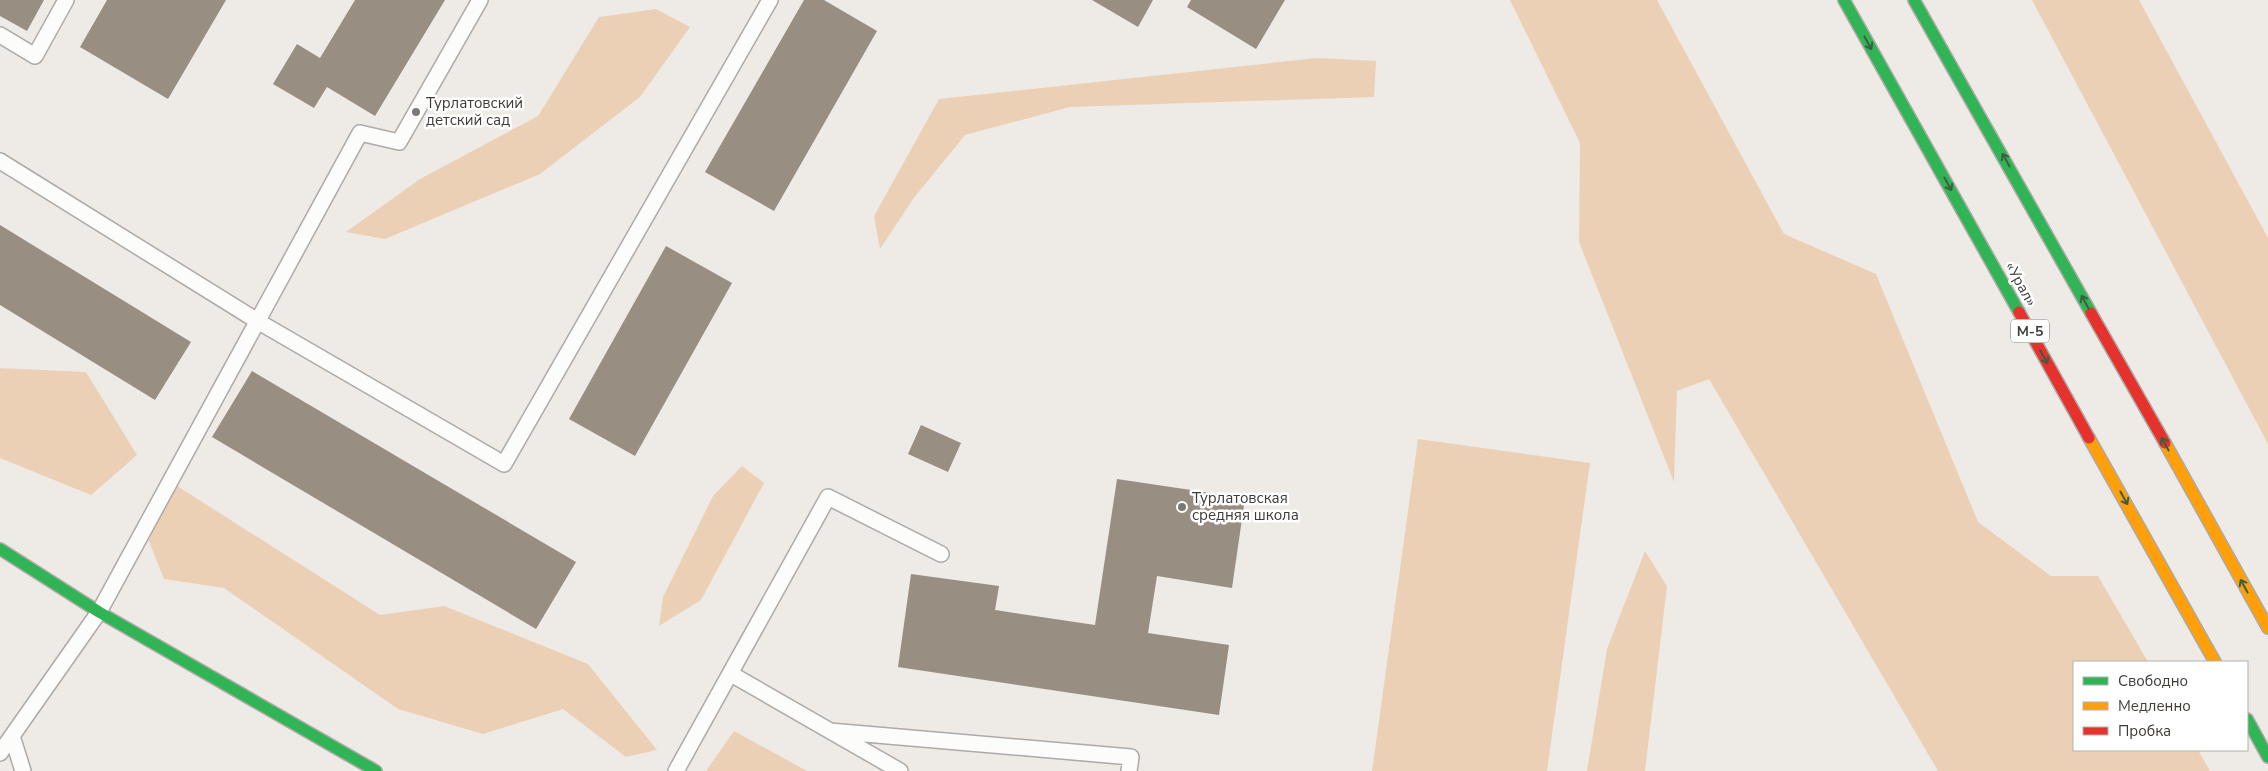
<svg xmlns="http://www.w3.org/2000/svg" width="2268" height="771" font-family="'Nunito Sans',sans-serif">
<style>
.green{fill:#ecd0b6}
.building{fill:#998e82}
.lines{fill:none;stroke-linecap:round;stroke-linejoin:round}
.lane-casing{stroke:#adaaa7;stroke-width:18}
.fast-casing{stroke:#adaaa7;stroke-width:14}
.slow-casing{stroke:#adaaa7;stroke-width:14}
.jam-casing{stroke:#adaaa7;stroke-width:14}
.lane{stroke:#fcfcfb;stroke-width:15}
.fast{stroke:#30b455;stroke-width:11}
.slow{stroke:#ff9f0a;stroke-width:11}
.jam{stroke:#e5322d;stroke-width:11}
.oneway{stroke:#3a5f41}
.poi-dot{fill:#7c7875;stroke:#fff;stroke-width:2}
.labels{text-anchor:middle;stroke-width:5;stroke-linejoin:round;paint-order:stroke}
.shield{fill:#fff;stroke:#787674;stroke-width:1}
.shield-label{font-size:14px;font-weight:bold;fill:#3e3b38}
.poi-label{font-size:15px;fill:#3e3b38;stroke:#fff;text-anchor:start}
.street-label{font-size:15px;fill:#3e3b38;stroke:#fff}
</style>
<rect width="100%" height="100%" fill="#eeeae6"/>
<path class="green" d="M1510,0h147l127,234 92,40 102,248 73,54h47l50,86h-74v88h124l12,21h-272l-229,-392 -32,12 -3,91 -95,-240 1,-99z
M2032,0h107l129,238v206z
M656,9l34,18 -50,70 -100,77 -155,65 -39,-7 74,-53 118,-63 61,-99z
M1317,58l59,3 -2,36 -304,10 -105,28 -52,64 -33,50 -6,-33 65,-117z
M0,368l86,4 51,83 -46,40 -91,-37z
M1418,439l172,24 -43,308h-175z
M742,466l22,17 -63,117 -42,26 4,-29 50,-101z
M174,484l206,131 64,-9 144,58 69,86 -31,7 -63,-48 -80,25 -85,-25 -174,-121 -60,-9 -21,-53z
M1645,551l22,35 -22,185h-58l20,-122z
M734,731l73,40h-101z"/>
<path class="building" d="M0,0h44l-17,31 -27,-15z
M107,0h119l-58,99 -88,-52z
M355,0h90l-70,116 -48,-29 -13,21 -41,-24 24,-40 23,14z
M804,0h20l53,31 -103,180 -69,-39z
M1092,0h61l-15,27z
M1191,0h94l-29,49 -69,-42z
M0,225l191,117 -36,58 -155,-95z
M666,246l66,37 -97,173 -66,-37z
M252,371l324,191 -40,67 -324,-192z
M921,425l40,18 -13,29 -40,-18z
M1117,479l128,19 -13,90 -75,-12 -9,57 81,12 -10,70 -321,-48 13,-93 88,12 -4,24 100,15z"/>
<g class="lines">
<defs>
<path id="lane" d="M0,35l35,21 31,-56
M0,161l259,161 245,142 266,-464
M731,674l169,97
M830,731l301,26 -2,14
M12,736l11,35
M0,753l99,-141 261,-479 39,9 81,-142
M676,771l152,-274 113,57"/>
<path id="fast" d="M1844,0l175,312
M1914,0l177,313
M0,549l99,63 277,159
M2247,719l21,38"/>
<path id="slow" d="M2089,438l126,224
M2165,443l103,185"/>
<path id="jam" d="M2019,312l70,126
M2091,313l74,130"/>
</defs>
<use href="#lane" class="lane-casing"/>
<use href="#fast" class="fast-casing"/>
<use href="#slow" class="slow-casing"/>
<use href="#jam" class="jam-casing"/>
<use href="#lane" class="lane"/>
<use href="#fast" class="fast"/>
<use href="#slow" class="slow"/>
<use href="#jam" class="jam"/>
</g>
<defs><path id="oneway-shaft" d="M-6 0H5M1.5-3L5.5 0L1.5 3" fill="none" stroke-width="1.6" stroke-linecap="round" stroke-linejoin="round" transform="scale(1.25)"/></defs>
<g class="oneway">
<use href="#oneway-shaft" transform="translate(1868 43) rotate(61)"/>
<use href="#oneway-shaft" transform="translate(2006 160) rotate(-119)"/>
<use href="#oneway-shaft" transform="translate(1948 184) rotate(61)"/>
<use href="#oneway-shaft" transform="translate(2085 302) rotate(-119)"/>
<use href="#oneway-shaft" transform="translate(2044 357) rotate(61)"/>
<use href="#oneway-shaft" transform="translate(2165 444) rotate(-119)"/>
<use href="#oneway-shaft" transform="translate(2124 498) rotate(61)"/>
<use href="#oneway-shaft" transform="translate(2244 586) rotate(-119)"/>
</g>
<g class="poi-dot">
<circle cx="416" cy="112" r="5"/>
<circle cx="1182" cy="507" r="5"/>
</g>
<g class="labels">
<rect class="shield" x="2011" y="319.5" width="38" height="23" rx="4"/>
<g class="shield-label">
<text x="2030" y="336">М-5</text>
</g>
<g class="poi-label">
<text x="426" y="108">Турлатовский<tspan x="426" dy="17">детский сад</tspan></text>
<text x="1192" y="503">Турлатовская<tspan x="1192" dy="17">средняя школа</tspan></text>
</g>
<g class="street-label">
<text transform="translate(2021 284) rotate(61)" y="5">«Урал»</text>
</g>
</g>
<rect x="2073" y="661" width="175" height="90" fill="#ffffff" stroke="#b2b1af"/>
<rect x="2083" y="677" width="25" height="8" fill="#30b455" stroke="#b2b1af"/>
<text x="2118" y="686" font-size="15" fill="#3e3b38">Свободно</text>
<rect x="2083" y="702" width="25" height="8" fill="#ff9f0a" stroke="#b2b1af"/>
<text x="2118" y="711" font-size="15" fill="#3e3b38">Медленно</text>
<rect x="2083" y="727" width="25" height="8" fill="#e5322d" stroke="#b2b1af"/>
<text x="2118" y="736" font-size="15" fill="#3e3b38">Пробка</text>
</svg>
